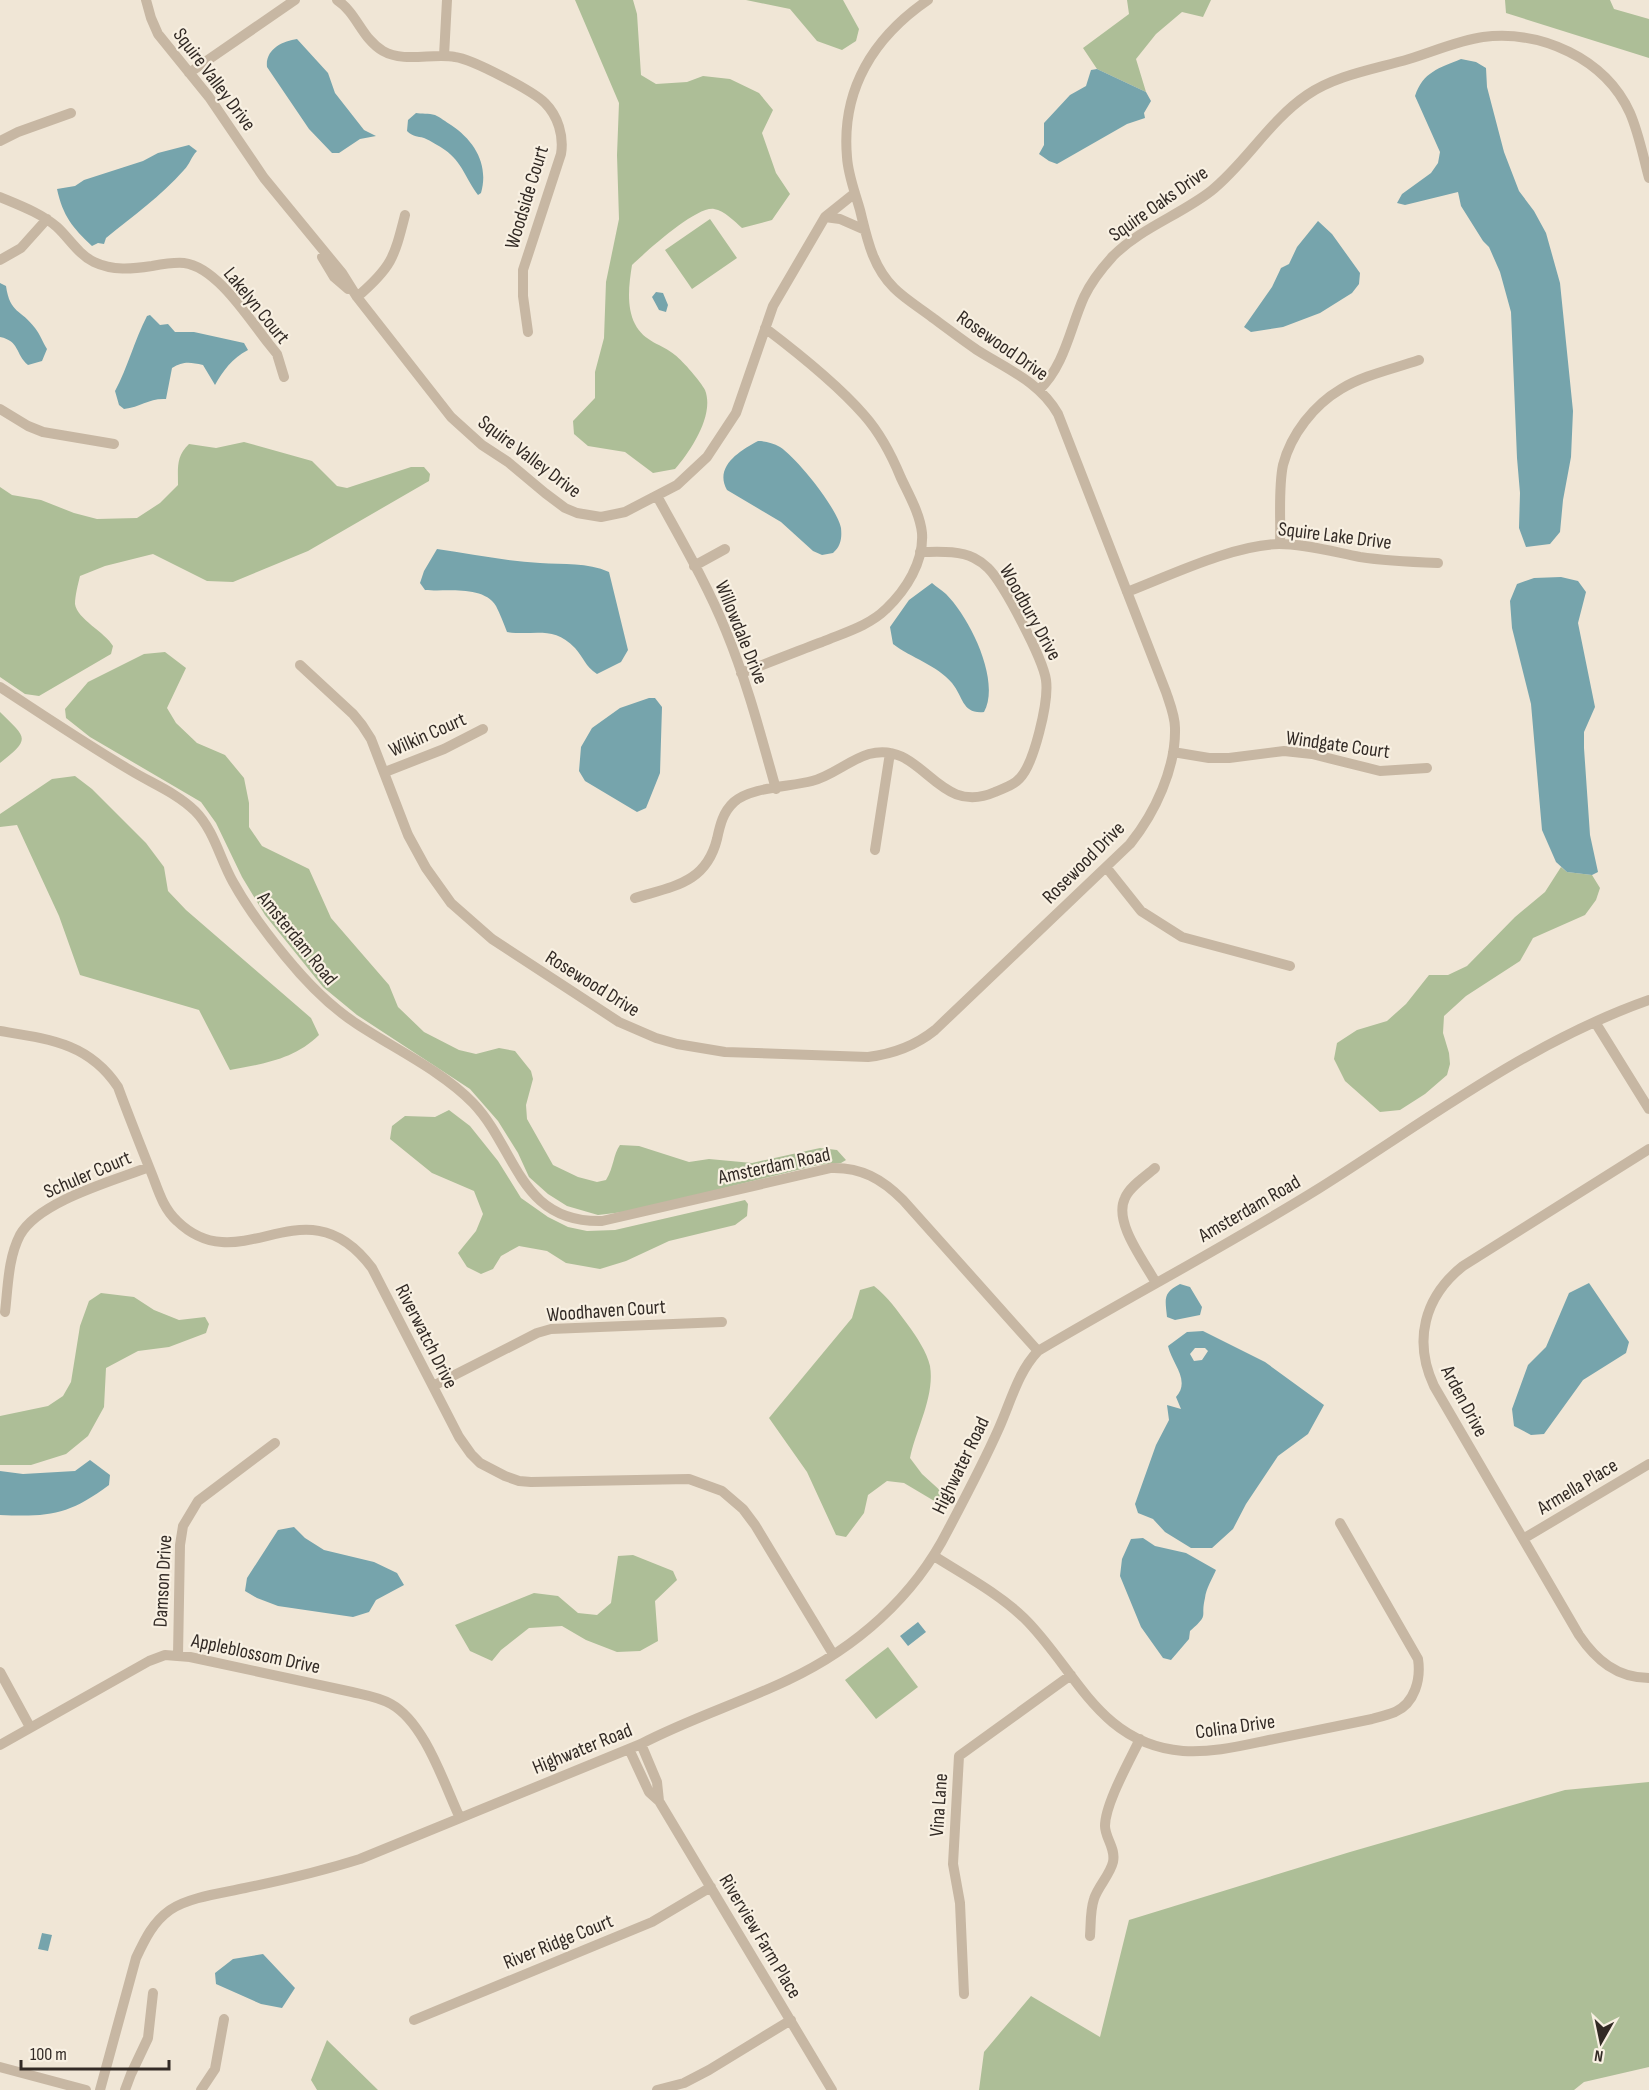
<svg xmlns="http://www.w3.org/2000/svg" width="1649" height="2090" font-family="'Sofia Sans Condensed',sans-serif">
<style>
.green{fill:#adbe97}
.water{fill:#76a4ac;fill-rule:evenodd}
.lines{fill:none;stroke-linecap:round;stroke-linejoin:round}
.minor{stroke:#c7b7a3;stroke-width:10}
.labels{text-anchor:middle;stroke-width:4.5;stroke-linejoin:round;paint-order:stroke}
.street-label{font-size:20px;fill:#322a25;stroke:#f8f0e2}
</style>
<rect width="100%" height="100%" fill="#f0e6d6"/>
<path class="green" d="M575,0h58l4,14 4,61 15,9 31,-2 16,-6 27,3 29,14 14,17 -11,23 14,40 14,21 -18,26 -30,8c-8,-7 -17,-17 -28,-19 -18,-3 -68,43 -82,56 -3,19 -6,41 3,59 9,18 27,20 40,31 8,6 26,27 30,35 10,25 -15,62 -30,79l-22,4 -28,-21 -37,-6 -14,-12 -1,-13 22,-23v-26l9,-34 2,-56 13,-63 -2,-64 2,-52z
M746,0h97l16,29 -3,12 -14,9 -25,-9 -27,-32z
M1127,0h84l-8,17 -21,-5 -26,22 -20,25 10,33 -49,-23 -14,-21 46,-34z
M1505,0h105l4,9 35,10v39l-143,-45z
M710,219l27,39 -45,31 -27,-39z
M244,442l68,19 25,25 10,2 64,-21h13l6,7 -1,7 -121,70 -75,31 -26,-1 -54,-27 -48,12 -25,10c-2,8 -5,20 -5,28 2,15 30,28 38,42l-2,8 -72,42 -14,-2 -25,-17v-190l12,8 29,5 33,13 23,6 40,-1 23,-15 18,-18c0,-17 -2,-29 11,-41l27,4z
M165,652l21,16 -19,40 9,15 21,20 28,12 19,23 5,25v24l13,19 47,23 22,49 58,67 9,22 26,25 35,18 17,4 23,-6 16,3 16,20 2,8 -7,26 1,14 26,46 25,12 19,5 9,-2c8,-13 7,-25 14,-35l19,1 50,16 20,-3 43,4 68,-15 17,2 9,10 -5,3 -23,2 -186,46 -34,4 -31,-9 -19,-12 -19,-17 -11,-24 -20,-32 -28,-32 -113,-74 -34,-28 -58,-72 -23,-38 -26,-54 -15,-21 -111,-65 -24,-19 -1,-9 23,-27 56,-28z
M0,712c26,26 32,26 0,51z
M75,776l17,13 54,54 18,24 4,24 18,19 125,108 8,17c-24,24 -56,29 -89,35l-31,-60 -119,-35 -21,-59 -42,-91 -17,2v-13l52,-35z
M1561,867l6,5 25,3 8,13 -4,12 -11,15 -52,23 -13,23 -54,35 -22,20 -1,17 6,20 1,11 -3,11 -22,19 -25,16 -20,2 -35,-31 -11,-22 3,-16 20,-13 30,-9 19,-17 23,-29h19l19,-9 48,-49 30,-25z
M449,1110l21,16 28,35 23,37 27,19 20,10 19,4 28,-1 130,-30 3,4 -1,12 -12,9 -66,16 -43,20 -26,8 -34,-6 -19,-12 -28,-5 -18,10 -8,13 -12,5 -14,-7 -9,-14 18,-22 7,-17 -9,-23 -42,-18 -42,-34 2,-13 13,-10 30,1z
M874,1286c14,11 23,24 34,39 8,11 19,27 22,41 5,30 -14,63 -20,92l12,16 22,20v6l-8,2 -32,-19 -17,-2 -19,14 -4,18 -18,24 -10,-2 -29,-63 -38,-54 83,-100 8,-28z
M101,1293l33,4 20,13 25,10 26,-3 4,7 -3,9 -37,14 -31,4 -32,17 -2,39 -16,29 -22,18 -35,11h-31v-49l48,-10 15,-10 8,-14 9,-56 9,-25z
M633,1555l40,16 4,9 -22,21 3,40 -18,10 -23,1 -31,-12 -24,-14 -33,2 -28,22 -9,11 -22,-10 -15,-26 79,-32 24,3 20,17 19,2 14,-12 7,-47z
M888,1647l30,40 -42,32 -31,-39z
M1649,1782v285l-65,15 -10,8h-595l5,-38 47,-56 69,41 29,-117 221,-68 215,-62z
M327,2040l51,50h-61l-6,-10z"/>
<path class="water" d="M297,39l31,34 7,20 29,37 12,6 -16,3 -21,14h-7l-23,-24 -42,-62c-2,-18 16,-26 30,-28z
M1461,59l15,3 10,6 1,19 17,65 15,39 15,20 12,22 14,50 13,128 -2,46 -8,43 -3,32 -10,12 -24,3 -7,-19 1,-35 -3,-35 -6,-146 -11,-40 -11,-25 -6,-6 -22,-35 -3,-14 -53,13 -8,-2 5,-9 29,-21 7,-10 2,-11 -25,-56c8,-24 24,-28 46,-37z
M1097,69l49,23 5,9 -7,12 1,5 -18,6 -70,40 -8,-3 -10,-7 5,-9v-22l26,-28 16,-9 5,-16z
M416,113c5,1 13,0 19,2 5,2 11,7 16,10 24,16 38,40 30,68l-3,2c-12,-16 -16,-33 -33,-45 -6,-4 -14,-9 -21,-12 -7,-2 -11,-1 -17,-7l1,-11z
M189,145l8,6c-6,6 -7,13 -13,19 -23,26 -51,46 -78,68l-2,6 -6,-1 -6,3c-20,-19 -29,-30 -35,-57l18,-3 9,-6 59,-19 15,-8z
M1318,221l14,13 28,39 -1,11 -7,9 -32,20 -37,14 -32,5 -7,-5 28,-40 9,-19 8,-4 8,-17z
M0,283l6,3c4,28 15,23 29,42 5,6 8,15 12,21l-5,12 -14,4c-13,-11 -8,-24 -28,-28z
M656,292l7,1 5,12 -2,7 -7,-2 -7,-13z
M150,315l10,10 8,-1 7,8h19l50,11 4,7c-16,8 -25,21 -33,35l-12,-20c-13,-3 -20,-4 -31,3l-6,31c-17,-1 -25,8 -42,10l-5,-4 -4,-14c13,-24 19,-50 32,-75z
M758,441c8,0 15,2 22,6 17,11 57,61 61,81 1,10 0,18 -8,25l-11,2 -9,-4 -32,-29 -54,-32c-13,-23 12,-39 31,-49z
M437,549c34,5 69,12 103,14 24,2 47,-1 69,9l19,78 -7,12 -24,12c-12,-8 -13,-16 -22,-26 -22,-23 -40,-12 -68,-16 -3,-8 -7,-18 -11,-26 -13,-21 -50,-14 -71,-16l-5,-7 4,-12z
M1561,577l17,4 8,11 -8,31 17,84 -11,25v16l6,87 8,37 -6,3 -25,-3 -11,-10 -14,-32 -11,-126 -19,-76 -2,-27 7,-17 17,-6z
M932,583c4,4 10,7 14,11 24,24 55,87 38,118 -22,2 -20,-14 -32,-29 -15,-18 -41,-25 -59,-39l-3,-17 19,-27z
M649,698h6l7,9 -2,66 -14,35 -9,4 -52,-31 -6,-10 2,-24 11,-19 28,-20z
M1589,1283l40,59 -3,11 -43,27 -39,54 -13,1 -17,-9 -2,-17 16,-44 18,-18 23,-54z
M1180,1284l10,3 12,20 -2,8 -25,5 -8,-3c-2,-19 -4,-24 13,-33z
M1203,1331l62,31 59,43 -16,29 -30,22 -32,48 -13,25 -21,19h-21l-26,-16 -12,-13 -15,-6 -3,-9 21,-59 13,-25 -2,-15 14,4 -5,-12c15,-17 -4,-33 -8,-51l19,-14zM1195,1348h10l3,3 -6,9 -8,1 -4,-7z
M90,1460l20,15 -1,10c-40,30 -60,32 -109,30v-44l23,3 52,-3z
M294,1527l11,11 19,12 50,12 23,11 7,12 -28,15 -7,12 -16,5 -75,-11 -21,-8 -12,-7 2,-13 31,-48z
M1143,1538l12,8 31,7 30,17c-4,9 -10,19 -11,28 -5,21 5,15 -15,33l-1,8 -18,21 -8,-2 -22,-31 -21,-51 2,-17 9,-20z
M918,1622l8,10 -18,14 -8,-10z
M42,1933l10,2 -4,16 -10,-2z
M263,1954l32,34 -13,20 -21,-4 -45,-20 -1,-11 18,-14z"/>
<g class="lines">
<path class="minor" d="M146,0l5,18 7,16 51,63 55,81 78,95 15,24 94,120 31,28 26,17 37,31 20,15 12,5 24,4 24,-5 52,-27 30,-28 29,-44 37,-107 52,-89 30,-24
M337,0c20,13 25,39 46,51 21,12 49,2 72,6 17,2 78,34 90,46 13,13 19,33 16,51l-38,116v26l5,36
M444,56l3,-56
M189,73l106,-73
M0,141l18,-9 53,-19
M0,197c19,8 41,16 57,30 12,11 21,27 37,35 19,9 38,7 58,4 11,-2 22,-4 32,-3 33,4 65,56 85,81l8,10 7,23
M825,217l15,2 25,11
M322,257l12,20 14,12
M0,260l21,-12 26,-29
M357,297c35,-30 37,-39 48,-82
M1039,390c26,-25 31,-62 45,-93 7,-15 18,-29 29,-41 28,-28 67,-41 98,-65 35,-28 58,-70 96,-96 29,-20 69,-26 102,-36 23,-7 51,-19 74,-22 58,-7 122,21 147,76 9,21 13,43 19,65
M0,409l28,17 15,6 71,12
M657,496c24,44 50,88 69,135 21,51 35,105 50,158
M1280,544c1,-24 -2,-55 3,-79 8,-31 31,-60 58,-76 23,-14 52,-20 78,-29
M694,566l31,-17
M1127,592c44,-17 106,-47 152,-48 27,0 55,8 81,13 26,4 52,5 78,6
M300,665l53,49 9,11 9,14 37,96 18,33 25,35 41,36 127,83 37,16 21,6 48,8 143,5c25,-3 47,-11 67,-27l195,-186c25,-31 46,-76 45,-116 0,-12 -5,-24 -9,-36l-108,-278c-18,-32 -51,-45 -81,-64 -15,-10 -29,-21 -44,-32 -13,-10 -28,-19 -39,-30 -22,-22 -27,-50 -34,-78 -5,-18 -12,-35 -13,-53 -6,-68 27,-120 81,-157
M741,673c27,-10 54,-21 81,-31 21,-9 47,-16 64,-33 20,-19 38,-47 36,-76 -2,-19 -13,-38 -21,-55 -9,-22 -21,-45 -37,-63 -27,-31 -66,-62 -99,-87
M0,687c43,28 86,57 130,83 21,13 47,23 65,41 19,19 25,48 38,71 15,27 33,51 52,74 22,27 44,50 72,68 38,25 85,47 116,79 44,46 46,120 129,118l229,-53c30,-1 51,11 72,32l135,151
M1173,752l36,6h20l55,-7 28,3 68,17 47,-3
M385,772l59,-23 39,-20
M875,850l15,-97
M1106,867l35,44 41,26 108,29
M635,898c39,-12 71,-15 82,-59 3,-14 6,-27 17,-37 17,-15 55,-15 78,-21 20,-5 37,-21 57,-27 54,-15 67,64 126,38 8,-4 18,-6 24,-13 15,-14 30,-78 27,-99 -3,-21 -42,-96 -58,-112 -3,-3 -10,-8 -14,-10 -16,-8 -37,-6 -54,-6
M1595,1022l54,87
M0,1031c49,8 89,12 118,56 11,30 23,60 35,90 6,16 11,32 24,44 65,63 128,-43 195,47l87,169 12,17 9,9 25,13 14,5 12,1 158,-3 33,12 21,18 12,16 78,129
M1649,1149l-186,117c-39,31 -50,75 -29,120l145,249c17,25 38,43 70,43
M1155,1168c-10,9 -25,18 -30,30 -12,24 19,63 31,85
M5,1312c3,-25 3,-54 15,-77 19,-34 93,-54 129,-68
M433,1386l104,-53 14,-4 171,-7
M1523,1539l126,-75
M934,1556c30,19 64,37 90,62 52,51 74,126 159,133 29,2 57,-5 86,-11 34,-7 68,-14 103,-21 7,-2 15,-4 23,-7 20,-9 26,-33 23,-53l-78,-136
M178,1655l2,-110 3,-19 15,-25 77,-58
M0,1672l30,55
M641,1744l16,38 2,19
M0,1745l149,-84 16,-6 25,2 162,35c13,3 27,5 39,12 34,19 53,80 69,114
M629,1749l20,43 10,9 173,289
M1090,1936c1,-12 0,-25 4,-37 4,-13 16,-24 19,-37 3,-14 -8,-24 -8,-36 0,-22 25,-66 35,-87
M964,1994l-4,-91 -7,-39 6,-108 112,-81
M414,2020l238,-98 59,-35
M0,2067l86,23
M100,2090l36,-132c9,-19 17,-36 34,-48 19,-13 53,-17 75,-22 39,-8 77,-17 115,-29l281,-115c48,-25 99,-41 147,-64 68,-32 126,-83 160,-150 18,-34 36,-68 51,-102 12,-27 19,-56 39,-77 93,-55 188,-105 280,-162 107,-67 211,-147 331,-189
M125,2090l6,-16 17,-36 5,-45
M201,2090l14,-21 9,-50
M657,2090l27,-7 25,-13 82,-50"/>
</g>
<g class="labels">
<g class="street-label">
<text transform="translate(215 79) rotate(53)" y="7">Squire Valley Drive</text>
<text transform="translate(526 197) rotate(-73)" y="7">Woodside Court</text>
<text transform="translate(1158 203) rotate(-35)" y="7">Squire Oaks Drive</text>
<text transform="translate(257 305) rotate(51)" y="7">Lakelyn Court</text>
<text transform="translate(1003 345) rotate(35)" y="7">Rosewood Drive</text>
<text transform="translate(530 456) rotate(37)" y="7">Squire Valley Drive</text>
<text transform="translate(1335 535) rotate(7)" y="7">Squire Lake Drive</text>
<text transform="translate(1031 612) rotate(61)" y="7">Woodbury Drive</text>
<text transform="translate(742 632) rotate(68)" y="7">Willowdale Drive</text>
<text transform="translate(427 734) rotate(-24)" y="7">Wilkin Court</text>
<text transform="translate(1338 744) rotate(8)" y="7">Windgate Court</text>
<text transform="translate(1083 862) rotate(-45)" y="7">Rosewood Drive</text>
<text transform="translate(298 938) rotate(51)" y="7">Amsterdam Road</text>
<text transform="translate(593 983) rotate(32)" y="7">Rosewood Drive</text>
<text transform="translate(774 1165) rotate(-12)" y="7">Amsterdam Road</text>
<text transform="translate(87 1174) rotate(-23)" y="7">Schuler Court</text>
<text transform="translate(1249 1208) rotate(-30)" y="7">Amsterdam Road</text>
<text transform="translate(606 1310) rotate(-4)" y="7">Woodhaven Court</text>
<text transform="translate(427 1336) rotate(63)" y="7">Riverwatch Drive</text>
<text transform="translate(1465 1401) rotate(62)" y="7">Arden Drive</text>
<text transform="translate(960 1465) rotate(-64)" y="7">Highwater Road</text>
<text transform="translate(1577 1486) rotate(-31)" y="7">Armella Place</text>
<text transform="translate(162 1581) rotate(-87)" y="7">Damson Drive</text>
<text transform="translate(256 1653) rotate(12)" y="7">Appleblossom Drive</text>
<text transform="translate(1235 1726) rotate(-8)" y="7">Colina Drive</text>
<text transform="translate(582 1748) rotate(-22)" y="7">Highwater Road</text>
<text transform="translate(938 1805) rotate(-86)" y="7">Vina Lane</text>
<text transform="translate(761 1936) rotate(59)" y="7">Riverview Farm Place</text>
<text transform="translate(558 1941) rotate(-22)" y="7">River Ridge Court</text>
</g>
</g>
<g transform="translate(1601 2042) rotate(189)" stroke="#f8f0e2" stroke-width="4.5" paint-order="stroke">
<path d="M0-4.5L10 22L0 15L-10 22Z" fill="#322a25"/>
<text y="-9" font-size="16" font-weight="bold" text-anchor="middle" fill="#322a25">N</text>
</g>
<path d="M21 2060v9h148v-9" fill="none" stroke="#322a25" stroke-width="3"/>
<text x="30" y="2060" font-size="18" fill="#322a25" stroke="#f8f0e2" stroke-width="4.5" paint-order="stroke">100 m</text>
</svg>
